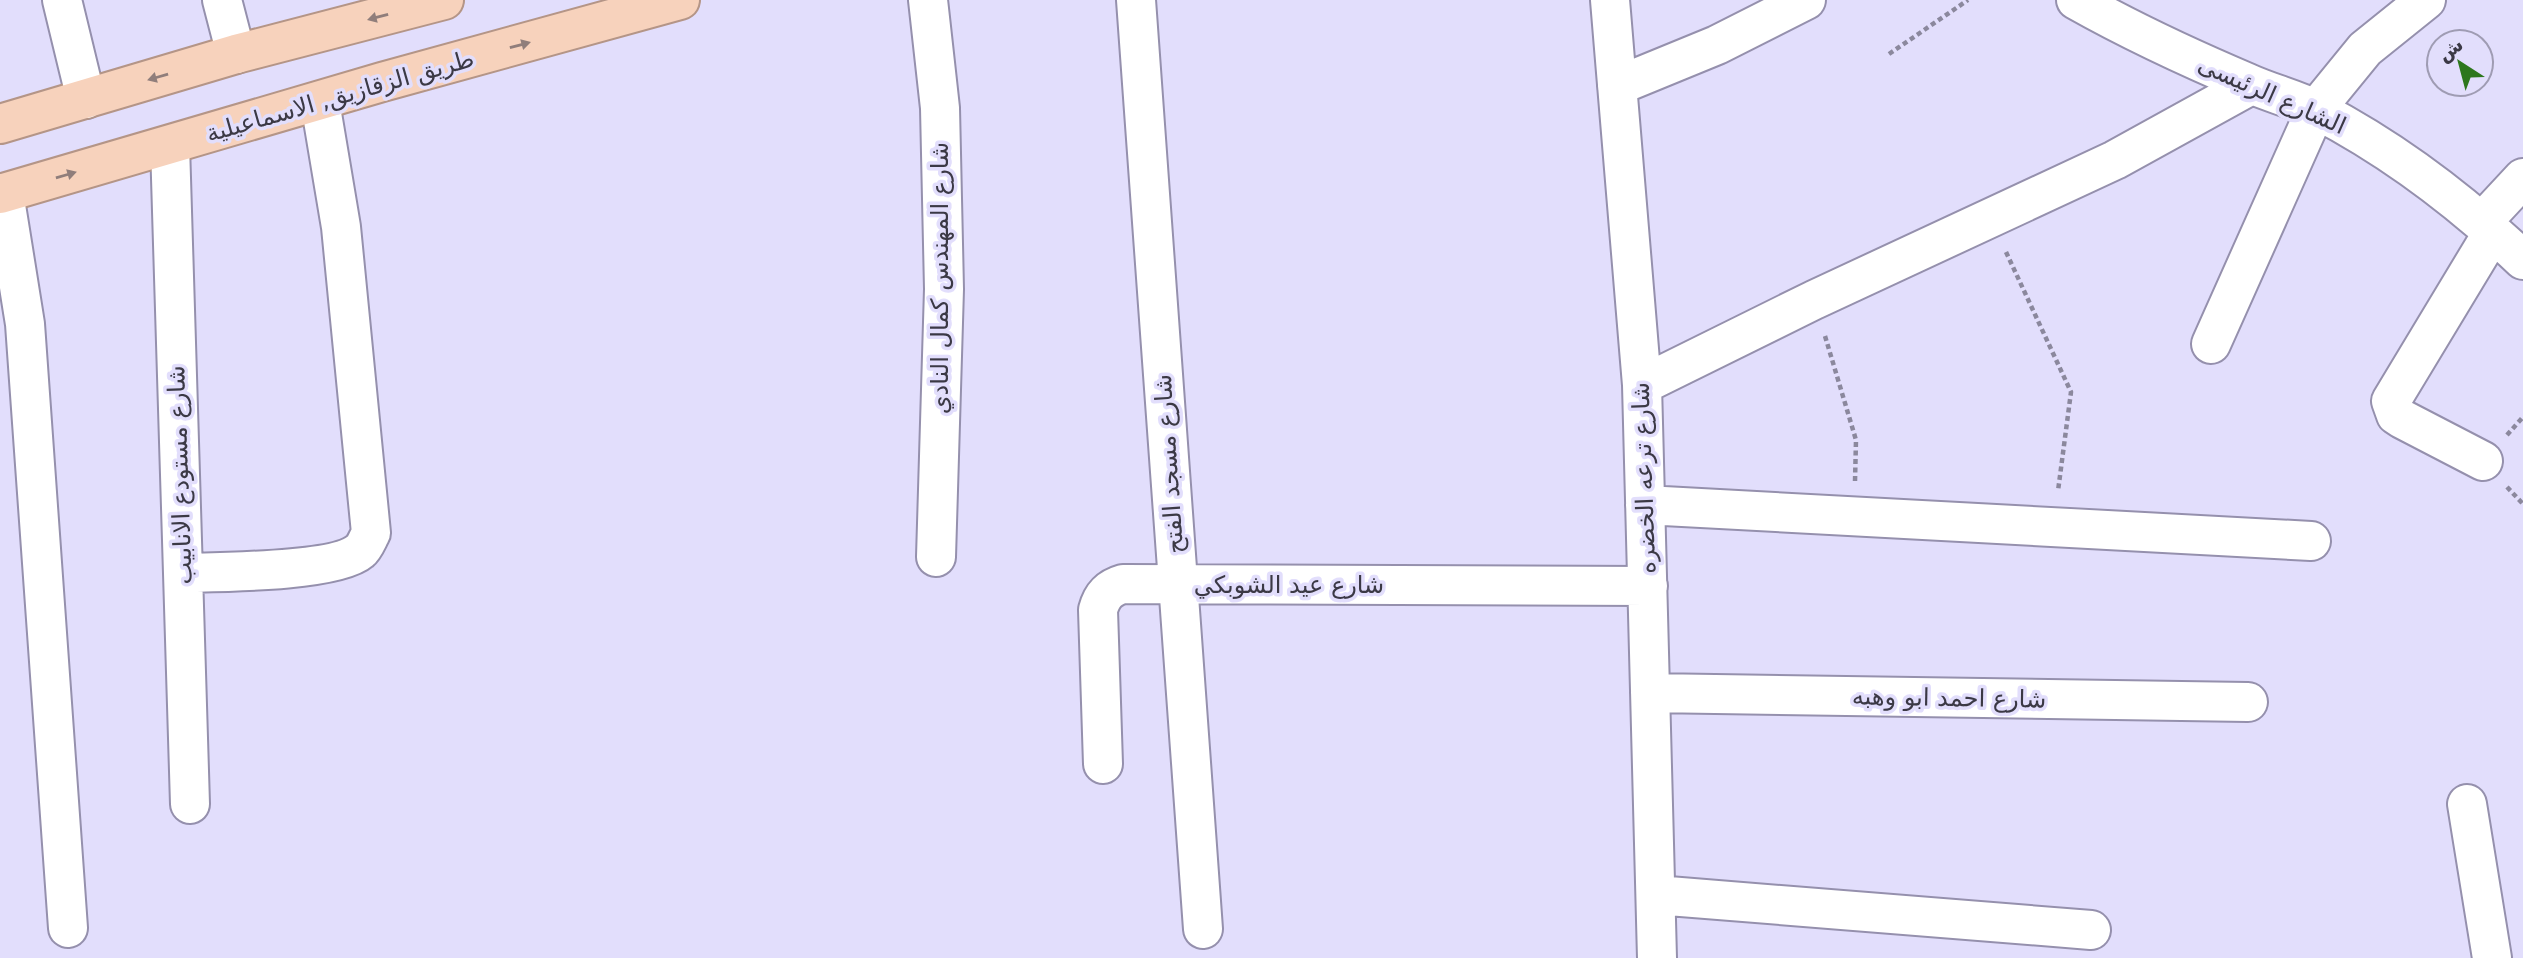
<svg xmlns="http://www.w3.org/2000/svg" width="2523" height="958" font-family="'DejaVu Sans','Noto Sans Arabic',sans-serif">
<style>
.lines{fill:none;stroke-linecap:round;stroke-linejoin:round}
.minor-casing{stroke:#9590ad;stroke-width:42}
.trunk-casing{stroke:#b49587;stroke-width:42}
.path{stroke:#8b889d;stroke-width:4.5;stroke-dasharray:5 3.5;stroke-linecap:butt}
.minor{stroke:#fff;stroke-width:38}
.trunk{stroke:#f7d2bc;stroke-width:38}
.oneway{fill:#907e7b}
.labels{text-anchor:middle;stroke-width:7;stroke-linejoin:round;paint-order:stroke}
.street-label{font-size:24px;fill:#3b3945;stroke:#e2defc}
</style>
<rect width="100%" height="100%" fill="#e2defc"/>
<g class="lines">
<defs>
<path id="minor" d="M62,0l24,99
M222,0l14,54
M928,0l12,108 4,181 -8,268
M1136,0l67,929
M1610,0l32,385 15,573
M2076,0c55,31 113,58 172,83 22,10 47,16 69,27 75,39 145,92 206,150
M1617,86l100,-41 89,-45
M170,145l20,659
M4,193l21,131 43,604
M2483,221l40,-43
M2211,344l105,-235 49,-60 61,-49
M1642,385l172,-85 301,-140 136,-75
M2483,461l-81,-42 -6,-4 -5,-14 102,-169
M1645,505l666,36
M183,573c34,-1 153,-1 177,-22 5,-4 8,-13 11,-18l-30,-306 -21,-125
M1650,693l598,9
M1103,764l-5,-154c4,-15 11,-22 25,-26l525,2
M2467,804l25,154
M1656,895l435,35"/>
<path id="trunk" d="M0,124l236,-70 208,-54
M0,194l382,-112 298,-82"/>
</defs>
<use href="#minor" class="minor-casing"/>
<use href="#trunk" class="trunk-casing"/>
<path class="path" d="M1889,54l79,-54
M2006,252l65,140 -13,99
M1825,336l31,104 -1,41
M2507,435l16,-18
M2507,487l16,17"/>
<use href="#minor" class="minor"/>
<use href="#trunk" class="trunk"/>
</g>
<defs><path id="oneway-solid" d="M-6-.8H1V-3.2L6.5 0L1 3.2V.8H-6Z" transform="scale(1.75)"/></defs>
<g class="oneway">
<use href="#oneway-solid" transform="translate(378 17) rotate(165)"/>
<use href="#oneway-solid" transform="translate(520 45) rotate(-15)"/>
<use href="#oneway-solid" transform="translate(158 77) rotate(164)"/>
<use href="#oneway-solid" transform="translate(66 175) rotate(-16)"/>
</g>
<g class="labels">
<g class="street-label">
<text transform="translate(2272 95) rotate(24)" y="8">الشارع الرئيسى</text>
<text transform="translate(340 96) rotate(-16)" y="8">طريق الزقازيق, الاسماعيلية</text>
<text transform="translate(940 278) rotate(-90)" y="8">شارع المهندس كمال النادي</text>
<text transform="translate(1169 464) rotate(-94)" y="8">شارع مسجد الفتح</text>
<text transform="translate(180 475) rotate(-92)" y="8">شارع مستودع الانابيب</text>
<text transform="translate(1644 478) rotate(-92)" y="8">شارع ترعه الخضره</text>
<text x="1289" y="593">شارع عيد الشوبكي</text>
<text transform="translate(1949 698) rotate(1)" y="8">شارع احمد ابو وهبه</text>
</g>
</g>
<g transform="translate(2460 63) rotate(324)"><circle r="33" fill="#e2defc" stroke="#9f9cb3" stroke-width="2"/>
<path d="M0-5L12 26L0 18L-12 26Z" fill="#2d771d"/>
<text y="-10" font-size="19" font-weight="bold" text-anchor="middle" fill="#3b3945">ش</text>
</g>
</svg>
